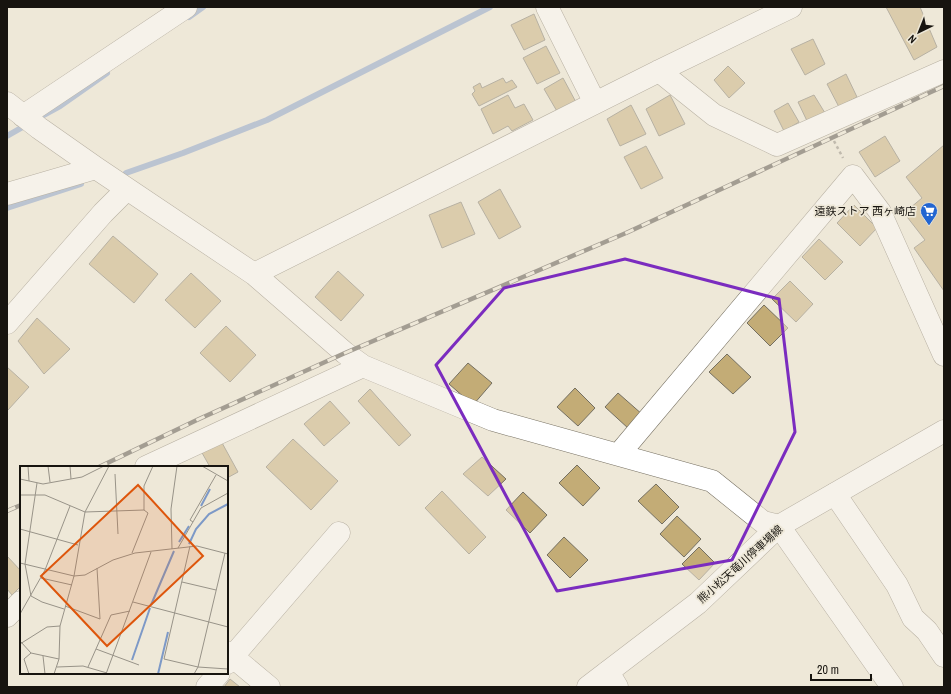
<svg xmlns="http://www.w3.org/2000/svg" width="951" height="694" font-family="'Archivo Narrow','Noto Sans JP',sans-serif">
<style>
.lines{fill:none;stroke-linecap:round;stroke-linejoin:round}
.stream{stroke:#7d99c7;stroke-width:6}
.building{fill:#c3ac76;stroke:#746f61}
.minor-casing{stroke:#777163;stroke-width:23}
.major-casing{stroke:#777163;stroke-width:23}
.path{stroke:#888479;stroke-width:2.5;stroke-dasharray:3 3;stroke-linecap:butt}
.minor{stroke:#fff;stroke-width:22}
.major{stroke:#fff;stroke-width:22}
.rail-casing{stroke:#48443d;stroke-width:4.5}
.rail{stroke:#eee8d8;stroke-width:3;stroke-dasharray:9;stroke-linecap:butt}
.marked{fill:none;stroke:#7b2cbf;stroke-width:3;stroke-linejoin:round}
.labels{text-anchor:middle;stroke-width:3.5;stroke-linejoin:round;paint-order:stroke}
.poi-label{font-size:11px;fill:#17140f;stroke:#eee8d8;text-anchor:end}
.street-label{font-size:11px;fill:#17140f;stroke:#eee8d8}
.inset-river{fill:none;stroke:#7d99c7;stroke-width:2}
.inset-road{fill:none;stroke:#989388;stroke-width:1}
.view{fill:#de560c;fill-opacity:0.15;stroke:#de560c;stroke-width:2}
.inset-edge{fill:none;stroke:#17140f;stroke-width:2}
</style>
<rect width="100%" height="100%" fill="#eee8d8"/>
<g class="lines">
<path class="stream" d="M189,17l14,-10
M38,118l22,-12 47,-33
M7,136l21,-12
M126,173l57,-20 84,-33 223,-113
M7,208l74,-24"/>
</g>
<path class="building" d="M886,7h34l17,40 -23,13z
M534,14l11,26 -21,10 -13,-25z
M813,39l12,25 -20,11 -14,-26z
M546,46l14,27 -23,11 -14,-26z
M728,66l17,17 -16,15 -15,-18z
M846,74l11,23 -18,10 -12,-23z
M503,78l3,5 6,-3 5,7 -38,19 -7,-12 3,-3 -2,-4 7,-4 2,5z
M563,78l14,26 -19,9 -14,-24z
M508,95l7,13 9,-4 9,16 -21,11 -4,-5 -15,8 -12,-25z
M670,95l15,29 -26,12 -13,-27z
M814,95l11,18 -17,10 -10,-21z
M788,103l11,19 -15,9 -10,-20z
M631,105l15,29 -26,12 -13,-27z
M885,136l15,25 -25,16 -16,-25z
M944,145v146l-30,-43 11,-8 -21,-27 18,-15 -16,-21z
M646,146l17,32 -22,11 -17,-32z
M500,189l21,38 -22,12 -21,-37z
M461,202l14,32 -33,14 -13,-33z
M854,205l23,23 -17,18 -23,-23z
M113,236l45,38 -24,29 -45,-39z
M819,239l24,23 -18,18 -23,-23z
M338,271l26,24 -23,26 -26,-24z
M191,273l30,28 -26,27 -30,-28z
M790,281l23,23 -17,18 -24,-23z
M764,305l24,23 -18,18 -23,-23z
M37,318l33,31 -26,25 -26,-33z
M226,326l30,29 -26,27 -30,-29z
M727,354l24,23 -18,17 -24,-22z
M468,363l24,20 -19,22 -24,-21z
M7,367l22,20 -21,23 -1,-1z
M575,388l20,20 -17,18 -21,-19z
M370,389l41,46 -12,11 -41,-45z
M618,393l25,22 -14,14 -24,-22z
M330,401l20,22 -26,23 -20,-22z
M293,439l45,42 -27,29 -45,-43z
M221,441l17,31 -11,6v-11h-17l-9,-16z
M482,457l24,22 -18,17 -25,-22z
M577,465l23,23 -17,18 -24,-23z
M656,484l23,23 -17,17 -24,-23z
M442,491l44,46 -17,17 -44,-46z
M523,492l24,23 -17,18 -24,-23z
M677,516l24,23 -17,18 -24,-23z
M564,537l24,23 -18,18 -23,-23z
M699,547l16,16 -16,17 -17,-16z
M7,556l14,15v15l-9,9 -5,-6z
M230,679l10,8h-16z"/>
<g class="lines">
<defs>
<path id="minor" d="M547,7l48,96
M659,71l55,44 63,30 167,-74
M7,103l32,25 57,40 158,106 91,79 18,13 130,54 219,61 51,41 16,4 113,161
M23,116l163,-109
M7,194l89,-26
M254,274l405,-203 132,-64
M7,323l96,-110 24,-24
M619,454l234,-278 27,36 64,143
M146,467l217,-101
M835,494l62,91 16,33 14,13 17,25
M7,616l14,-14
M227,652l42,35
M227,663l112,-130
M608,672l9,15
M207,687l12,-14"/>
<path id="major" d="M588,687l110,-84 81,-77 165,-95"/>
</defs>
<use href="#minor" class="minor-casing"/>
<use href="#major" class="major-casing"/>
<path class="path" d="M834,141l9,17"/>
<use href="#minor" class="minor"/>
<use href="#major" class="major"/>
<defs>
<path id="rail" d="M99,467l100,-48 146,-66 281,-120 318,-147
M7,511l14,-6"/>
</defs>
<use href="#rail" class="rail-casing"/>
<use href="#rail" class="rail"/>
</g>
<path d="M0 0H951V694H0ZM625,259l154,40 16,133 -63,128 -175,31 -121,-226 68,-77z" fill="#eee8d8" fill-opacity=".55" fill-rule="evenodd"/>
<path class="marked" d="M625,259l154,40 16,133 -63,128 -175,31 -121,-226 68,-77z"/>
<defs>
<symbol id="supermarket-pin" viewBox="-11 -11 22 30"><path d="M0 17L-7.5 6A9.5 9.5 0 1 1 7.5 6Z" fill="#2265d1" stroke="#eee8d8"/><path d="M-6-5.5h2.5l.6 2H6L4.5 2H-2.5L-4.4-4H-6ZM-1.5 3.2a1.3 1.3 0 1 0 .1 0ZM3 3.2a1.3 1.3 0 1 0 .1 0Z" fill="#fff"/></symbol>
</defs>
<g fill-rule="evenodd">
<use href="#supermarket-pin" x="919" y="201" width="20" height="27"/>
</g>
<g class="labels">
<g class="poi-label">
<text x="916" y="215">遠鉄ストア 西ヶ崎店</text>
</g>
<g class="street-label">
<text transform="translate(740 564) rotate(-42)" y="4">熊小松天竜川停車場線</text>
</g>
</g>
<g transform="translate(20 466)">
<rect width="208" height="208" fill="#eee8d8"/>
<path class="inset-river" d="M181,40l9,-17M159,76l10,-16M169,78l7,-15 13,-15 19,-10M131,139l23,-54M112,194l18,-52M138,208l10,-42"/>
<path class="inset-road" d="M8,0l1,15M28,0l2,16M50,0l1,13M182,0l26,15M95,8l3,60M0,13l23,5 39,-7 22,-11M17,17l-12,81 6,32 11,6 22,7M0,29h25l40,17M124,44v-24l9,-20M65,46l59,-2 4,3 -16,40M173,56l-3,-2 26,-45M0,63l58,16M170,80l-26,113 34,8 30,2M158,82l23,-40 27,-15M152,83l-1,-40 6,-43M0,97l54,13 11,-1 28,-15 22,-7 62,-7 31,8M21,112l31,7M162,116l34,8M113,136l95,25M45,140l35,13 -3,-51M0,148l25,-44 25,-64M1,176l10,11 28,6M0,178l27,-17 13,-1M76,183l43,16M23,190l2,18M37,201l26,-1 24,7M68,201l23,-52 19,-4M9,208l-5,-15 7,-6M34,208l5,-15 1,-33 14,-50 11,-64 24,-46M86,208l45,-122M174,208l4,-7 27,-114"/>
<path class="view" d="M118,19l65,71 -96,90 -66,-70z"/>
<rect width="208" height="208" class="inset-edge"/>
</g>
<rect width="951" height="694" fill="none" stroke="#17140f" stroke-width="16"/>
<g transform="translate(919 32) rotate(223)" stroke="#eee8d8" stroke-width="3" paint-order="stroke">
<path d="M0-3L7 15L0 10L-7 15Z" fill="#17140f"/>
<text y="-6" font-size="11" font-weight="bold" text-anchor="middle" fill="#17140f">N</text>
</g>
<path d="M811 674v6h60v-6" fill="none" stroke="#17140f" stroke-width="2"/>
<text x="817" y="674" font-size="12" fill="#17140f" stroke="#eee8d8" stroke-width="3" paint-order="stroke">20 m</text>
</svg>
